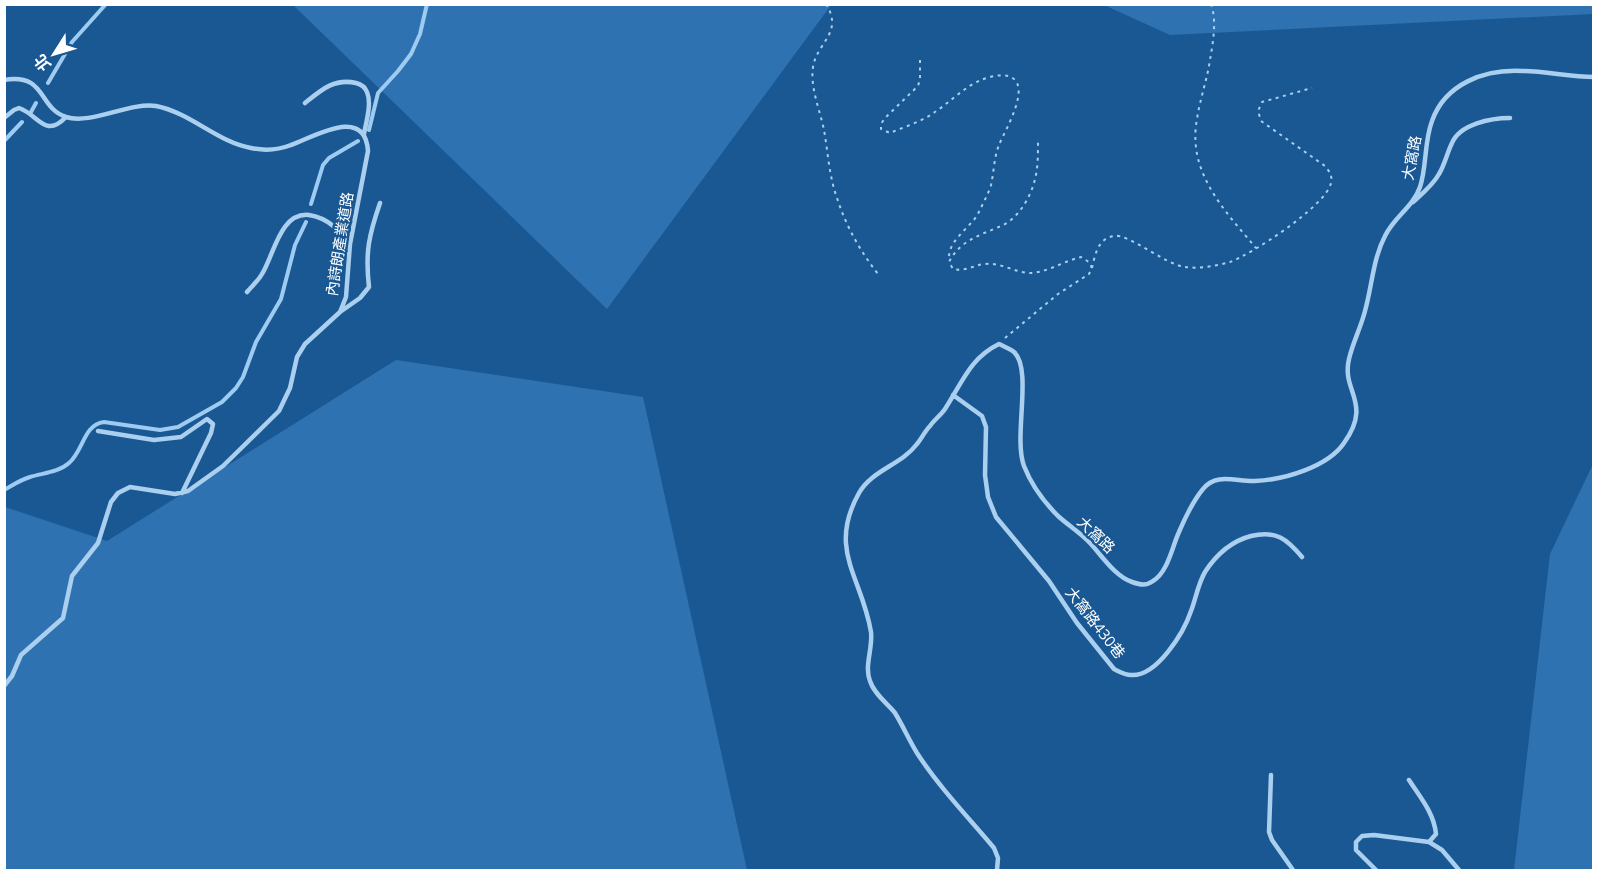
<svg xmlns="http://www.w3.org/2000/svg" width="1598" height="875" font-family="'Open Sans','Noto Sans TC',sans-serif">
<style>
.green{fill:#2e72b2}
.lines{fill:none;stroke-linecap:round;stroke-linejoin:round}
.stream{stroke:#9ecbf1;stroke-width:4}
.path{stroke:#abcfef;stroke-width:2;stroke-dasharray:3 4.5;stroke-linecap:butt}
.lane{stroke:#abcfef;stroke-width:4.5}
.labels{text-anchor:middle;stroke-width:5;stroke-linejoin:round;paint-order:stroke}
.street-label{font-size:15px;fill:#fff;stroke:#1a5893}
</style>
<rect width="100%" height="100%" fill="#1a5893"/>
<path class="green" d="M1593,4v10l-423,21 -66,-30z
M293,5h538l-224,304z
M396,360l247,37 104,473h-742v-363l102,34z
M1593,464v406h-79l36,-316z"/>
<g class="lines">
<path class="stream" d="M48,83l24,-41 34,-38
M31,112l5,-9
M369,130l9,-37 20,-22 13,-17 9,-20 7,-30
M4,141l18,-19
M311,204l12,-39 6,-7 29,-17
M4,490c9,-5 16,-10 26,-13 13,-4 29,-5 39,-14 15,-13 14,-38 35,-41l56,8 18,-3 44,-25 14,-14 7,-11 13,-35 25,-43 14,-54 11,-23"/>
<path class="path" d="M826,4c18,29 -9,38 -13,63 -3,21 7,43 11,63 4,22 5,46 13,68 9,28 23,53 41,76
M1211,4c6,17 2,38 -1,56 -3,20 -10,39 -13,59 -10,53 27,91 59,129
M920,60v19l-2,7 -33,32 -4,6v5l9,4c14,-6 30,-11 42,-19 16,-10 32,-27 49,-34 7,-3 19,-6 27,-4 26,7 -3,54 -9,69 -5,12 -5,27 -8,40 -3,10 -9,20 -13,29 -9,15 -30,26 -29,45
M1092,268c3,-13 6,-30 22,-32 14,-3 50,28 71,31 14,2 31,-1 45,-5 22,-8 96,-56 101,-79 1,-3 0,-6 0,-9l-6,-8 -64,-45 -3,-10 4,-9 50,-14
M1005,338l53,-44 31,-20 3,-6 -3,-6 -8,-5c-17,4 -33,15 -50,16 -16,0 -30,-11 -46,-9 -12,1 -19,8 -32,5l-4,-7c11,-22 32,-27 52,-36 17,-7 30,-29 34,-47 3,-11 3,-25 3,-37"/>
<path class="lane" d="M4,80c43,-7 33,27 62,37 25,8 63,-15 90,-11 35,7 61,36 95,42 14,3 27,2 40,-3 23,-8 74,-40 77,6l-18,93 -4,53 -6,15 -35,32 -8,13 -7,31 -11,23 -56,55 -35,25 -13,3 -45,-7 -12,6 -7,9 -13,41 -26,33 -9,42 -42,37 -9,21 -8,10
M305,103c16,-13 29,-25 51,-20 4,1 9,4 11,9 5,12 -1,30 -3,42
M4,118l10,-8 5,-2c20,7 26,31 47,9
M1413,202c10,-9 20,-17 26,-28 6,-10 8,-21 13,-31 8,-19 39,-25 58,-25
M247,292c5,-6 11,-11 15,-18 12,-19 18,-62 47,-59 19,3 30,15 41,29
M340,312l20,-14 9,-11c-4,-35 0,-52 11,-84
M953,395l29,21 4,11 -1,48 3,22 8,20 53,64 28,42 37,46c6,3 11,6 17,6 26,2 53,-43 60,-64 5,-13 7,-27 14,-39 11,-17 27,-31 46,-36 25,-6 36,3 51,21
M98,431l56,9 27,-3 26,-18 6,5 -2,9 -29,60
M1271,775l-2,57 3,8 21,30
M1429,842l13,8 17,20
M997,870l1,-12 -4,-10c-26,-31 -55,-61 -77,-95 -8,-13 -14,-27 -22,-40 -8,-10 -21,-19 -25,-32 -6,-15 3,-33 1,-49 -9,-55 -44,-82 -12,-139 13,-23 42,-28 58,-49 5,-6 8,-13 13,-18 4,-6 11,-11 15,-17 17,-26 25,-51 54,-65 4,2 11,5 15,8 19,18 -1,85 10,114 7,18 20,36 34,50 10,9 21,16 30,25 13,13 26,35 44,41 9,3 14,4 21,-1 15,-9 19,-34 26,-49 6,-14 14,-31 24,-43 13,-17 34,-7 52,-8 28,-1 73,-14 89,-38 29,-41 -3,-51 5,-84 4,-17 12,-32 16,-48 7,-25 8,-52 20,-75 9,-19 28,-29 35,-49 7,-21 4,-45 12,-66 13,-37 52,-52 90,-50 24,0 47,6 72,6
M1376,870l-20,-20v-8l6,-6 12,-1 55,7 7,-8c-2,-21 -16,-37 -27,-54"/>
</g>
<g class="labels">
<g class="street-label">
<text transform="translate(1412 158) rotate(-79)" y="5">大窩路</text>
<text transform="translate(340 244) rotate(-81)" y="5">內詩朗產業道路</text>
<text transform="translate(1096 535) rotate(44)" y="5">大窩路</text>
<text transform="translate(1095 623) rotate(52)" y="5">大窩路430巷</text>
</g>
</g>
<rect width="1598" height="875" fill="none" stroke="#ffffff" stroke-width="12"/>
<g transform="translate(54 54) rotate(233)" stroke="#1a5893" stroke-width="4.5" paint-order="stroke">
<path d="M0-4.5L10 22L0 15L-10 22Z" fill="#ffffff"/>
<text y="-9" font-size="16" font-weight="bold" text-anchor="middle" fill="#ffffff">北</text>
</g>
</svg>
